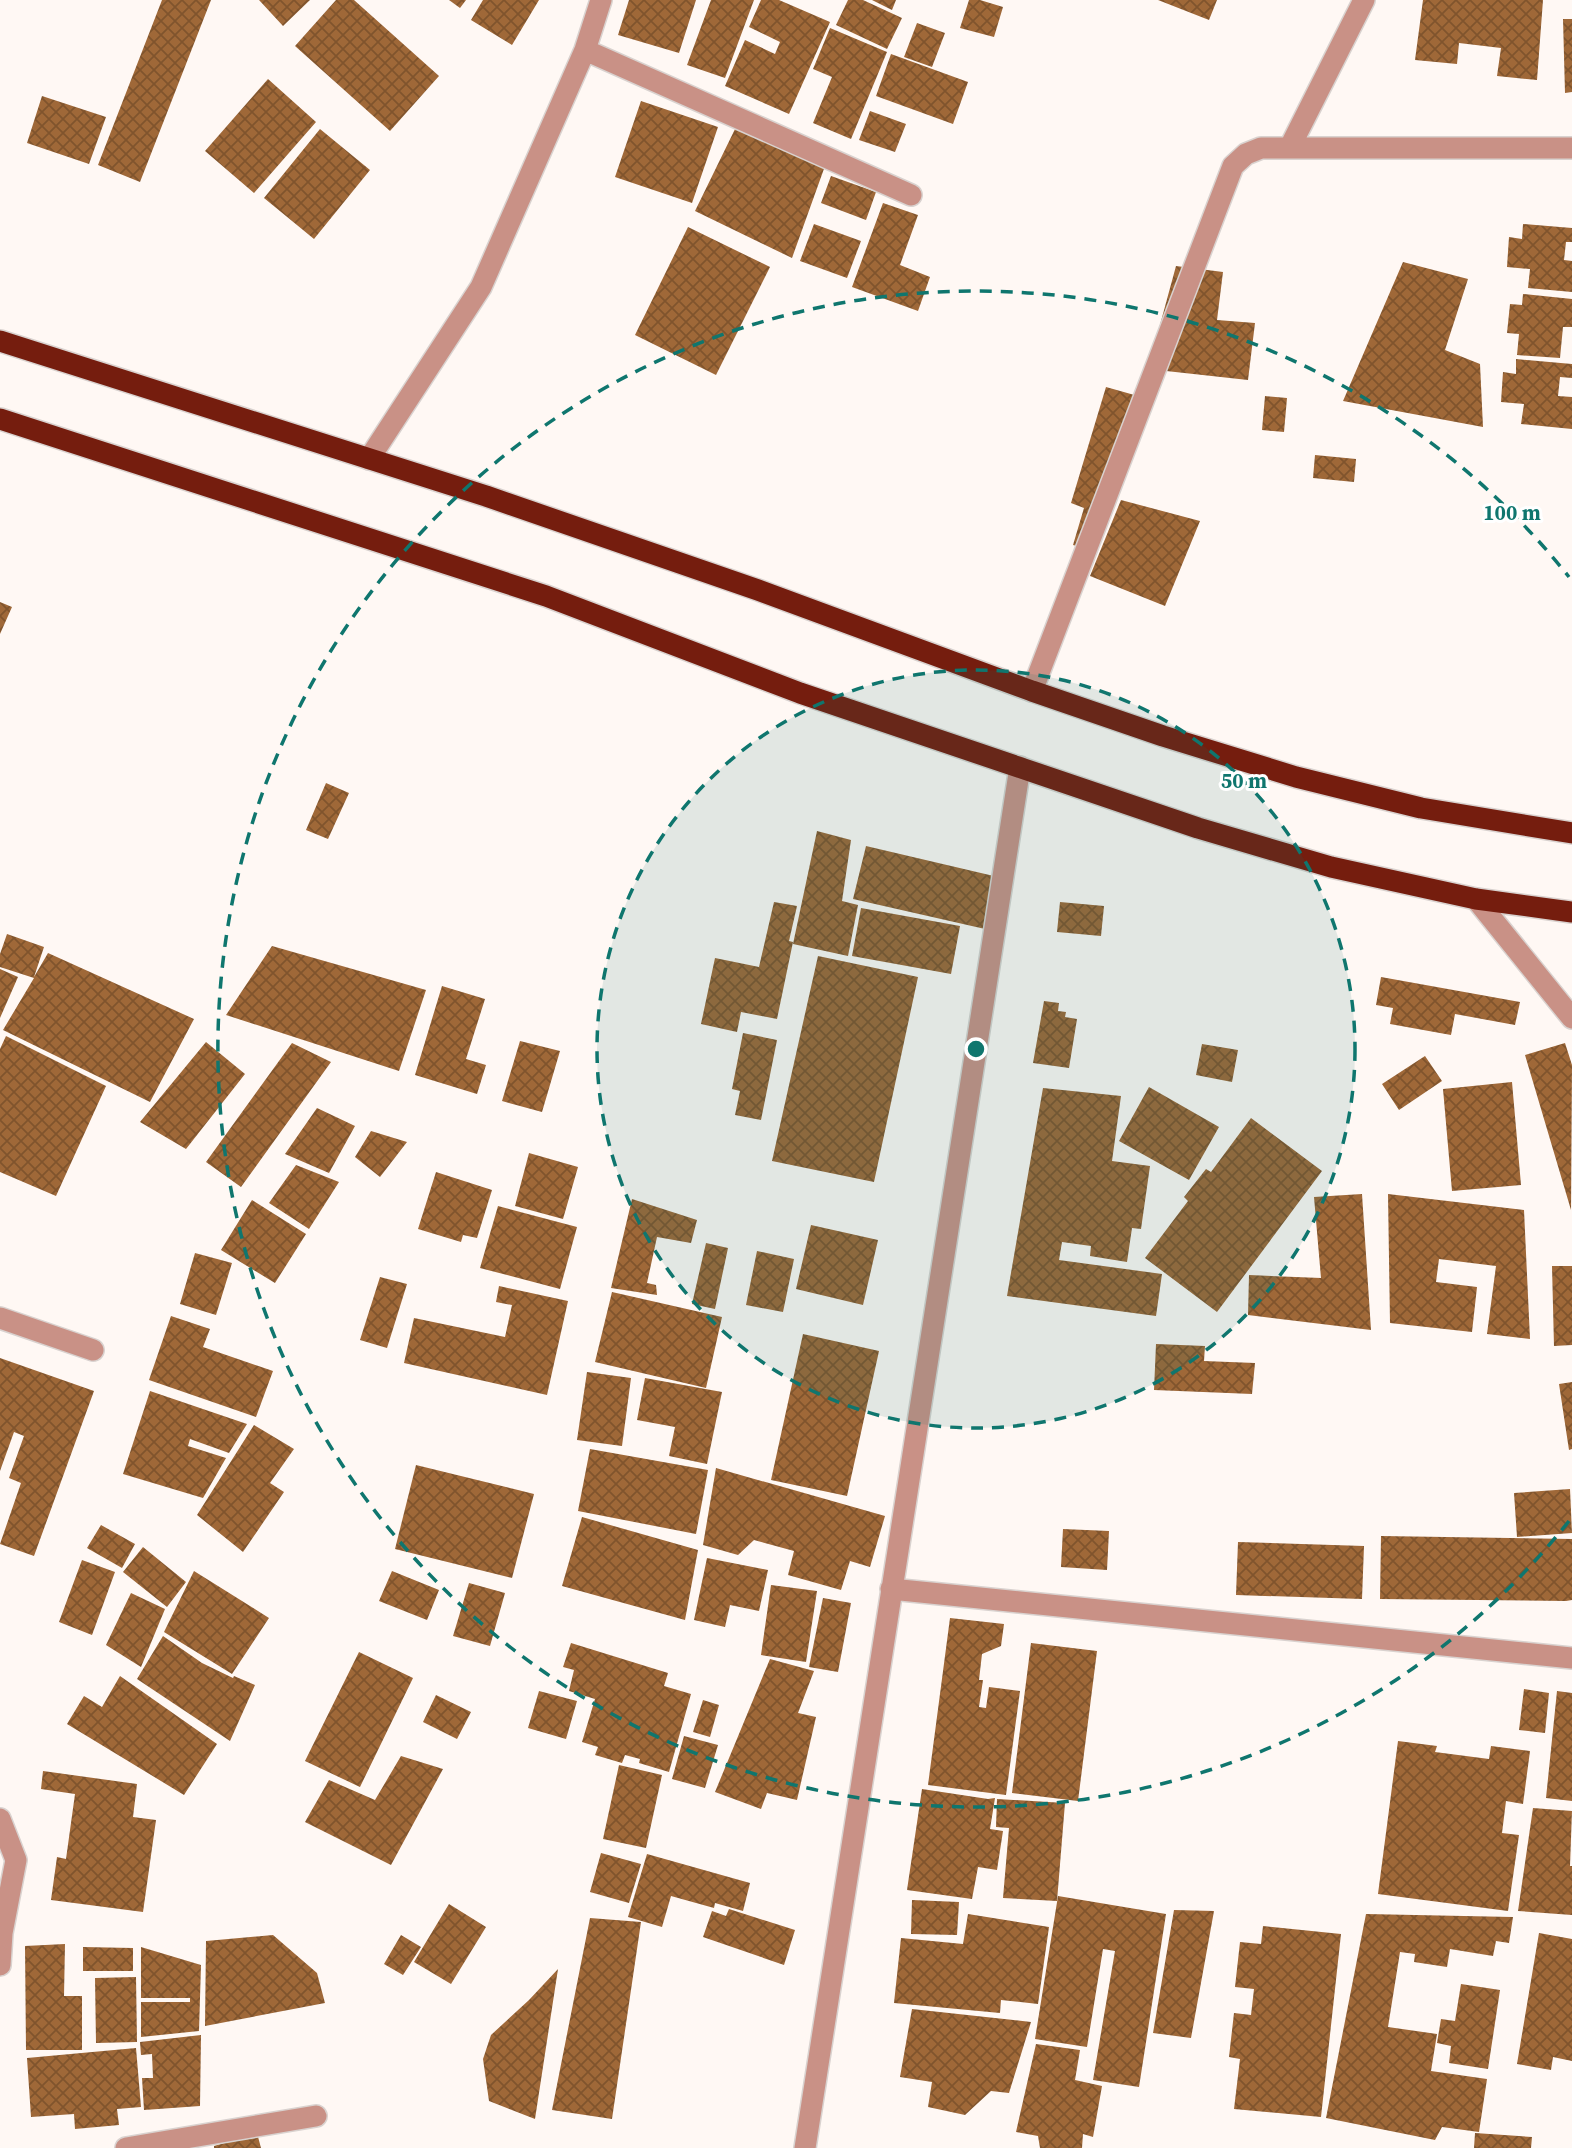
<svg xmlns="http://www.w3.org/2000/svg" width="1572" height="2148" font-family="'Source Serif 4',serif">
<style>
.building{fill:url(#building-cross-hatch)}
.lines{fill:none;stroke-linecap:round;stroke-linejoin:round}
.street-casing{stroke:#d9d2cf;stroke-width:24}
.highway-casing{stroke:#d9d2cf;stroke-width:24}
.street{stroke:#c99186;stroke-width:21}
.highway{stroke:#751d0e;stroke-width:21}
.ring{fill:none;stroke:#0f766e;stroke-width:3.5;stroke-dasharray:12 9}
.centre{fill:#0f766e;stroke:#fff;stroke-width:3.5}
.ring-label{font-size:21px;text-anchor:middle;font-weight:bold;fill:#0f766e;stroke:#fff;stroke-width:6;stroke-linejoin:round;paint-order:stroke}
</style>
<defs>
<pattern id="building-cross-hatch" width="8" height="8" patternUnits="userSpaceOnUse" patternTransform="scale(1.75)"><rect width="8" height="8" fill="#9f6838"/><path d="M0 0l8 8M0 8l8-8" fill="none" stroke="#80542d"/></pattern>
</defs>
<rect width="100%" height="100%" fill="#fff8f4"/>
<path class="building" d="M162,0h49l-71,182 -42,-17z
M259,0h51l-27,26z
M336,0h18l85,76 -49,55 -95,-85z
M449,0h17l-6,8z
M483,0h56l-27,45 -41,-25z
M629,0h67l-17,53 -61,-18z
M711,0h43l-29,78 -38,-13z
M761,0h18l51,22 -41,92 -64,-28 20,-46 30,14 5,-12 -31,-15z
M848,0h15l39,18 -15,31 -51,-24z
M872,0h24l-4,10z
M969,0h11l23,7 -9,30 -34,-9z
M1158,0h59l-8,20z
M1423,0h120l-6,80 -40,-4 4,-28 -42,-5 -2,21 -42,-4z
M1563,19h9v73l-7,1z
M917,23l28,10 -13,34 -28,-10z
M830,28l57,24 -36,87 -38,-16 19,-46 -19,-8z
M891,54l77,28 -15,42 -77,-28z
M268,79l48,43 -62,71 -49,-42z
M42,96l64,21 -17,47 -62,-21z
M641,101l77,26 -26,76 -77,-26z
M870,111l36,13 -11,28 -36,-12z
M737,125l88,41 -33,92 -97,-47z
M320,129l50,41 -56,69 -50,-41z
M831,176l45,16 -10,28 -45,-17z
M883,203l35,12 -18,50 30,12 -12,34 -66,-24z
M814,224l47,17 -14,37 -47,-17z
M1523,224l49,4v14h-6l-2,18 8,1v31l-44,-4 2,-19 -23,-2 2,-30 13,2z
M688,227l82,40 -54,108 -81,-40z
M1403,262l65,17 -23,71 35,14 3,63 -140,-26z
M1176,266l47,6 -6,48 38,3 -7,57 -100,-11z
M1523,294l49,5v28h-9l-3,31 -43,-3 2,-21 -12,-1 3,-29 12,1z
M1516,359l56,5v14l-12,-1 -2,19 14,1v32l-51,-5 3,-20 -23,-2 2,-30 13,2z
M1106,387l39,11 -58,151 -14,-4 11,-37 -13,-5z
M1265,396l22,2 -3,34 -22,-2z
M1315,455l41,4 -2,23 -41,-4z
M1121,500l79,21 -35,85 -75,-30z
M0,602l12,5 -12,27z
M326,783l23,10 -21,46 -22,-9z
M817,831l34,9 -9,61 16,4 -10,51 -55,-12z
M866,846l132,31 -13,52 -132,-30z
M774,902l23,4 -8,35 4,1 -16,77 -36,-7 -4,20 -36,-8 14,-66 44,9z
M1060,902l44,4 -3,30 -44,-4z
M861,908l99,18 -9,48 -99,-18z
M7,934l37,13 -10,30 14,-24 146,66 -44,83 -147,-72 31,-52 -34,-11v-13z
M272,946l154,44 -27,81 -173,-56z
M818,956l100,21 -44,205 -102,-21z
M0,969l18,8 -18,41z
M1381,977l139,25 -5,23 -60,-11 -4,21 -61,-11 3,-16 -17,-3z
M442,986l43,13 -19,60 20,6 -9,29 -62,-19z
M1044,1001l15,2 -1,8 8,1 -1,5 12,2 -8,49 -36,-5z
M743,1033l34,7 -16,80 -26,-5 5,-24 -8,-2z
M6,1036l100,50 -50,110 -56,-24v-123z
M520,1041l40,10 -18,61 -40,-11z
M206,1042l39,32 -59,75 -46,-27z
M292,1043l39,19 -90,125 -35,-25z
M1565,1043l7,22 -1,145 -46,-155z
M1202,1044l36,6 -6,32 -36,-7z
M1425,1056l17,25 -43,29 -17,-26z
M1512,1082l9,103 -69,6 -9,-102z
M1149,1087l70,40 -30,53 -70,-39z
M1043,1088l78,8 -9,65 38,5 -9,63 -9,-1 -5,34 -37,-6 1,-10 -29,-4 -3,18 103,14 -6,42 -149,-20z
M317,1108l38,18 -26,47 -44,-19z
M1251,1118l71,53 -105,141 -72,-54 43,-57 -4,-4 22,-28 5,3z
M371,1131l36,11 -27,35 -25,-20z
M529,1153l49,14 -15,52 -48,-13z
M296,1165l43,17 -30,47 -40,-26z
M436,1172l56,18 -15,48 -14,-3 -2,7 -43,-13z
M1362,1194l9,136 -123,-15 1,-40 72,3 -7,-81z
M1388,1194l136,16 6,129 -43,-5 9,-68 -57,-7 -3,23 41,5 -5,45 -82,-9z
M632,1199l65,21 -6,23 -34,-6 -10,46 9,2 1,10 -46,-7z
M252,1200l54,34 -31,49 -54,-33z
M498,1206l79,21 -17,62 -80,-21z
M811,1225l67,15 -15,65 -67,-16z
M706,1243l22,5 -13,61 -23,-5z
M757,1251l37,8 -11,53 -37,-7z
M195,1253l37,10 -16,52 -36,-11z
M1552,1266h20v79l-18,1z
M380,1277l27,7 -20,64 -27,-8z
M499,1286l69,15 -21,94 -143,-32 10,-45 91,19 7,-32 -16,-3z
M612,1292l110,25 -16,71 -111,-26z
M171,1316l39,13 -7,18 70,24 -17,46 -107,-37z
M803,1334l76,17 -32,145 -76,-16z
M1156,1344l49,2 -1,15 51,2 -3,31 -98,-4z
M0,1358l94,33 -60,165 -34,-12 21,-61 -12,-5 15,-42 -10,-4 -14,39z
M587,1372l44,6 -9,68 -45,-6z
M645,1378l77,14 -15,72 -38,-8 6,-29 -38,-7z
M1572,1382v67l-3,1 -10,-66z
M150,1391l97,33 -18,29 -39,-14 -2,7 38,12 -23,40 -80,-24z
M254,1425l40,24 -24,34 14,9 -41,60 -46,-37z
M590,1449l118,21 -12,64 -118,-23z
M416,1465l118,29 -22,84 -117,-29z
M716,1468l169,48 -15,51 -20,-6 -9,29 -53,-15 6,-24 -40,-11 -16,15 -35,-10z
M1570,1489l2,44 -55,4 -3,-44z
M582,1517l116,33 -13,70 -123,-34z
M101,1525l34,19 -13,24 -35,-20z
M1063,1529l46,2 -2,39 -46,-3z
M1381,1536l191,3v61l-6,1 -186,-2z
M1238,1542l126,4 -2,53 -126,-4z
M143,1547l43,35 -19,25 -44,-35z
M707,1558l61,12 -9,41 -29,-6 -5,22 -31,-7z
M82,1560l33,12 -23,63 -33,-13z
M194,1571l75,47 -37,56 -68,-42z
M392,1571l47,19 -12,30 -48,-19z
M469,1583l36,10 -15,53 -37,-10z
M771,1585l46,6 -11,71 -45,-7z
M131,1593l34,16 -24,58 -35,-22z
M823,1598l28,5 -13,69 -29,-5z
M950,1618l54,6 -3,22 -19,8 -3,26h4l-4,27 7,1 3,-21 31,4 -14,104 -78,-10z
M163,1636l39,27 31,15 1,-2 21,9 -25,56 -93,-62z
M571,1643l97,30 -4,13 27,8 -22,78 -30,-9 1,-4 -15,-4 -3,8 -27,-8 3,-8 -16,-5 13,-43 -26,-8 5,-21 -11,-3z
M1031,1643l66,8 -19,150 -66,-8z
M359,1652l54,26 -53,109 -55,-26z
M770,1659l44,12 -16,42 18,4 -19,83 -30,-7 -6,16 -46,-17z
M120,1676l97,68 -33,51 -117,-71 17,-28 18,11z
M1524,1689l25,4 -4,40 -26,-3z
M539,1691l38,10 -11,38 -38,-11z
M1557,1691l15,2v108l-26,-3z
M436,1695l35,17 -14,27 -34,-17z
M703,1700l16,5 -9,32 -17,-5z
M684,1736l34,9 -13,43 -33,-9z
M1398,1741l39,5 -2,6 54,7 2,-13 39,5 -7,53 -17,-3 -4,32 17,2 -11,76 -130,-17z
M401,1756l42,13 -52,96 -86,-43 24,-42 46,20z
M619,1765l43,10 -16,73 -43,-9z
M43,1771l94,13 -4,33 23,3 -13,92 -92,-12 6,-43 9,2 9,-65 -34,-5z
M922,1789l66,10 7,-1 -5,31 13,2 -6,39 -19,-3 -6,32 -65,-9z
M997,1799l68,4 -8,98 -54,-3 6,-70 -13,-1z
M1533,1808l39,3 -2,55h2v49l-54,-4z
M601,1853l40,11 -12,39 -39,-11z
M647,1854l103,29 -7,28 -28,-8 -1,5 -43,-12 -9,31 -34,-10z
M1058,1896l108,18 -27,173 -46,-7 22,-129 -12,-2 -16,98 -52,-8z
M912,1900l47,2 -2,33 -46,-1z
M449,1904l37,23 -35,57 -37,-22z
M729,1909l66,21 -11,35 -81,-28 9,-26 14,5z
M1174,1910l40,1 -23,127 -38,-5z
M968,1914l81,13 -11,77 -37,-4 -1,13 -106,-10 7,-65 62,6z
M1366,1914l147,3 -4,26 -13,-2 -3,15 -43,-7 -3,18 -33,-5 1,-8 -15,-2 -12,75 49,7 -6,37 56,8 -8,53 -37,-5 -7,13 -109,-22z
M590,1918l51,4 -29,197 -60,-9z
M1263,1926l78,8 -20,183 -87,-8 6,-50 -11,-2 5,-44 17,2 3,-26 -19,-2 5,-45 21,2z
M1539,1933l33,6v122l-19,-4 -2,13 -34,-6z
M273,1935l44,38 8,30 -120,23 1,-85z
M401,1935l20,12 -18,28 -19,-11z
M65,1944l-1,52h18v54h-56l-1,-104z
M83,1947l50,1v23h-50z
M141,1947l60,18 -2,66 -58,6v-35h49v-4h-49z
M558,1969l-23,150 -46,-18 -6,-42 8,-24 38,-35z
M136,1977l1,65 -41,1 -1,-65z
M1461,1984l39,6 -12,79 -39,-6 2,-17 -14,-3 4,-24 14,2z
M912,2009l119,13 -22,71 -18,-2 -26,24 -37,-8 4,-25 -32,-5z
M201,2035l-1,71 -56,4 -2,-32h11l-1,-24 -11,1 -1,-13z
M1036,2044l44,6 -5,30 27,6 -9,51 -10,-3 -1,14h-42l-2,-12 -22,-4z
M136,2048l5,59 -24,2 2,16 -44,4 -1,-15 -43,3 -4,-59z
M257,2133l4,15h-47v-2z
M1475,2133l57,4 -1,11h-57z"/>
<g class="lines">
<defs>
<path id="street" d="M585,50l326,145
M1290,147l74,-147
M369,459l112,-172 104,-237 16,-50
M1032,691l201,-525 13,-12 15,-6h311
M1476,899l96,119
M0,1318l93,32
M891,1589l681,69
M0,1819l16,41 -14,73 -2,32
M126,2148l190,-32
M805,2148l215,-1381"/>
<path id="highway" d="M0,341l486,155 272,94 274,101 131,45 133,41 125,31 151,25
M0,419l546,177 254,97 398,135 133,39 145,32 96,13"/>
</defs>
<use href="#street" class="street-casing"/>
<use href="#highway" class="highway-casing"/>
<use href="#street" class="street"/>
<use href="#highway" class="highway"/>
</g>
<circle cx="976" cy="1049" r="379" fill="#0f766e" fill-opacity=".12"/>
<g class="ring">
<circle cx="976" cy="1049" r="379"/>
<path d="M1569 1521A758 758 0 1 1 1569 577"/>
</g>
<circle cx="976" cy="1049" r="10" class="centre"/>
<g class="ring-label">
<text x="1512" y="520">100 m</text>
<text x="1244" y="788">50 m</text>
</g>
</svg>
